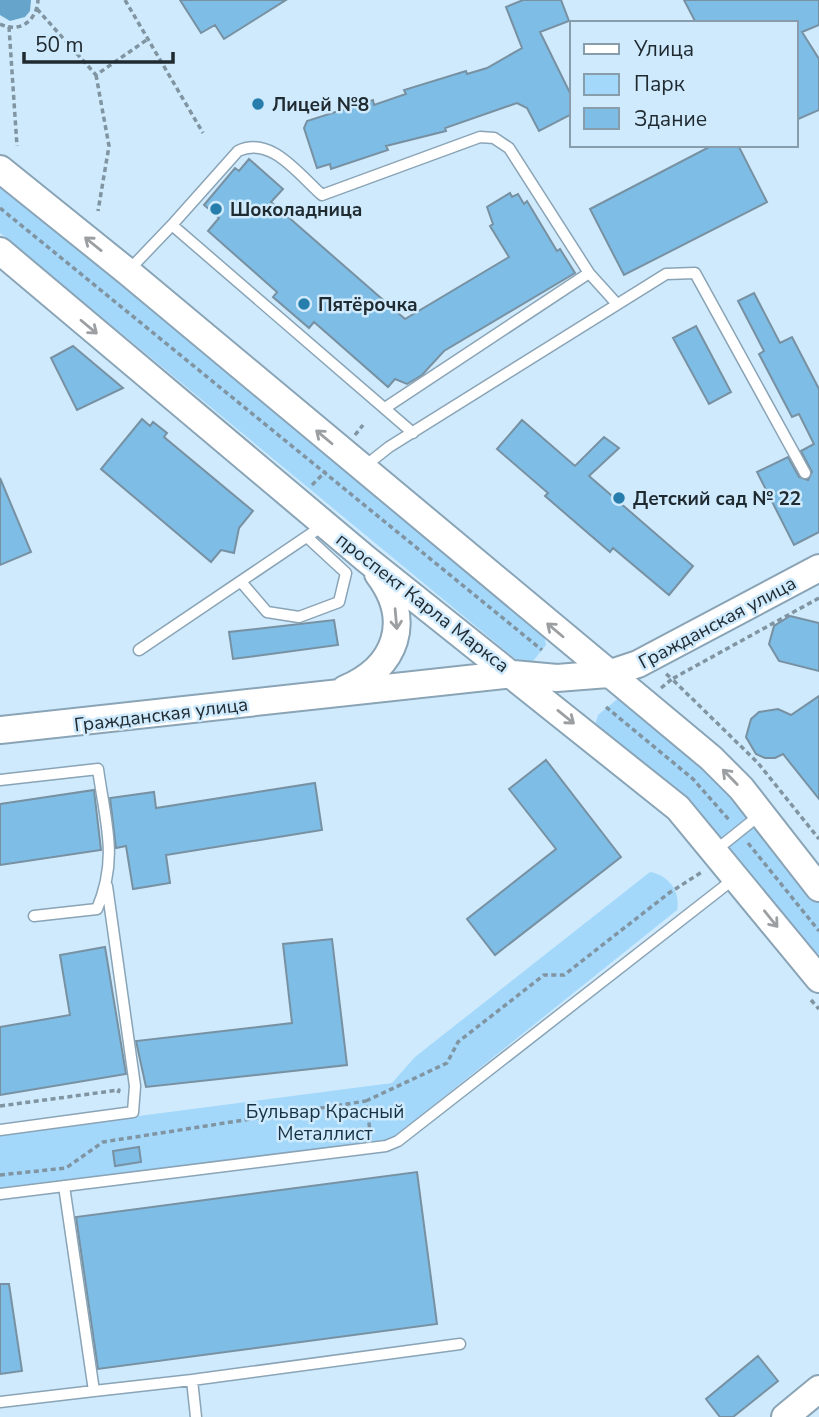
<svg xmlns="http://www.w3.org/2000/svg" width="819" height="1417" font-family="'Nunito Sans',sans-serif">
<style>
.green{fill:#a4d8fb}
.water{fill:#66a4cc}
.building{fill:#7ebde5;stroke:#7891a2;stroke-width:2}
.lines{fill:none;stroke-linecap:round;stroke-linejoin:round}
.lane-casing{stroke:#8aa4b6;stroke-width:13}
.secondary-casing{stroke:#8aa4b6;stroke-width:30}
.path{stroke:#8094a2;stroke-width:3.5;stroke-dasharray:5 3.5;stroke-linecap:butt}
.lane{stroke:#fff;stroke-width:10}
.secondary{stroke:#fff;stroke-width:26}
.oneway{stroke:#9b9fa2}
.poi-dot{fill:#277dac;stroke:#ceeafc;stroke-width:2.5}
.labels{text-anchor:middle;stroke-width:5;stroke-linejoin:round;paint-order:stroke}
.poi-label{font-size:19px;font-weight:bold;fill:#202a31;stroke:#ceeafc;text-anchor:start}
.street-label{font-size:19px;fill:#202a31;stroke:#ceeafc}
.park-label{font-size:19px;fill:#143042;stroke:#ceeafc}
</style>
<rect width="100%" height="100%" fill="#ceeafc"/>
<path class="green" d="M0,184l125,98 418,348 3,15 -13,16 -14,1 -519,-429z
M620,697l85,70 31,31 83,105v59l-135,-166 -89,-71 3,-10z
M650,872c18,3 31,19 27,38l-287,230 -19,6 -371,48v-60l392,-51 23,-26z"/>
<path class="water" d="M0,0h31l-1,11 -5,6 -15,4 -10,-6z"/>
<path class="building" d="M180,0h106l-62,39 -9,-14 -14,8z
M523,0h38l8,21 -29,11 32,65v17l-33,17 -12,-23 -10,-5 -72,25 1,3 -60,15 2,4 -57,19 -1,-5 -13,4 -13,-40 3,-7 66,-21 1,5 32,-11 -2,-4 62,-19 1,3 20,-6 35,-20 -16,-41z
M684,0h135v25l-17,7 17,27v51l-23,10v-97h-100z
M713,145h25l29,57 -143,73 -34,-66z
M249,159l34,30 -12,13 134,117 104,-62 -19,-31 3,-2 -6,-17 23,-14 2,4 6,-3 6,10 3,-3 30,50 3,-2 15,24 -131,78 -22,24 -15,9 -12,-5 -7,8 -74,-65 -5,6 -36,-31 4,-5 -69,-61 11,-13 -15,-13 31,-37 4,3z
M754,293l26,50 12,-6 27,52v143l-25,13 -37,-73 31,-15 11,20 9,3 4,-8 -11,-21 13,-7 -15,-30 -7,3 -33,-63 5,-3 -26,-50z
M696,326l35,66 -22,12 -36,-66z
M73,346l50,42 -46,22 -26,-52z
M142,419l8,7 3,-4 14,11 -3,4 89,74 -14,17 -5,25 -13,-3 -10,12 -110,-93z
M522,420l53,46 29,-29 15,11 -30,28 104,90 -24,29 -56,-47 -3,4 -65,-56 3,-3 -51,-44z
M0,478l31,74 -31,13z
M790,616l29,7v48l-40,-10 -10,-17 5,-18z
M334,620l4,25 -105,14 -4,-27z
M819,696v103l-36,-45 -8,4h-10l-9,-4 -10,-17 5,-18 8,-7 19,-3 13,6z
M546,760l75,97 -126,98 -28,-36 89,-70 -47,-60z
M315,783l7,47 -156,25 4,28 -37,6 -7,-43 -10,2 -6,-50 44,-6 2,16z
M94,790l7,60 -101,15v-61z
M332,939l15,126 -201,22 -10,-46 156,-18 -9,-79z
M105,947l21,127 -126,21v-68l70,-12 -10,-60z
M139,1147l2,15 -26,4 -2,-15z
M417,1172l20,152 -339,45 -22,-152z
M0,1284h9l13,87 -22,3z
M758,1356l20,25 -45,36h-13l-14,-18z"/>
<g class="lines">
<defs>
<path id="lane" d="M172,225l66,-74c33,-16 61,24 84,44l158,-58 14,1 15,10 80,125 28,31
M128,271l44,-46 241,208
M385,408l204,-135
M365,466l24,-19 277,-173 29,-1 110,200
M242,583l25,29 32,5 40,-15 7,-29 -39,-36
M139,650l185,-125
M0,780l98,-11c7,52 21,89 -1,140l-63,7
M716,850l45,-36
M0,1130l133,-18 2,-26 -28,-200
M0,1194l386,-48 12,-5 337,-263
M192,1380l268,-36
M94,1391l98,-11 4,37
M0,1402l94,-11 -30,-205"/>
<path id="secondary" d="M0,169l128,103 583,486 30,30 78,100
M0,251l366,308 312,249 141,171
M345,689c52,-22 68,-69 33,-115
M0,730l513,-56 44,4 51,-4 30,-10 181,-96
M785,1417l34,-28"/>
</defs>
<use href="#lane" class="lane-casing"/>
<use href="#secondary" class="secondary-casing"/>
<path class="path" d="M125,0l78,133
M37,9l59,66 52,-36
M0,24c20,10 37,-4 38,-24
M9,27l8,119
M96,75l13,71 -11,65
M0,208l542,442
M355,435l8,-10
M312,485l14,-14
M819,598l-147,81 86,84 61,76
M661,688l11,-9 -7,-6
M606,707l87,72 37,42
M748,843l71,88
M811,1000l8,9
M366,1101l81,-38 11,-21 86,-67h20l105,-82 33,-21
M0,1106l119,-16 -1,3
M0,1175l66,-7 37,-26 263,-41 4,30"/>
<use href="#lane" class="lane"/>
<use href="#secondary" class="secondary"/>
</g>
<defs><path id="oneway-shaft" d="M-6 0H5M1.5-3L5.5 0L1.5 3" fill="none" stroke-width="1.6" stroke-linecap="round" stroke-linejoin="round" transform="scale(1.75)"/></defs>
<g class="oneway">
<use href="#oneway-shaft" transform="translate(93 244) rotate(-141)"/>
<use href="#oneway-shaft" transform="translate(89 327) rotate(40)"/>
<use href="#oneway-shaft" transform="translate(324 437) rotate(-140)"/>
<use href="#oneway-shaft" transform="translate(396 619) rotate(85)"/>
<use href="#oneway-shaft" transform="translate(555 630) rotate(-140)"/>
<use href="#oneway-shaft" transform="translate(566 717) rotate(39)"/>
<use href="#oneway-shaft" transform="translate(730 777) rotate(-134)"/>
<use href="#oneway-shaft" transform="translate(771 919) rotate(51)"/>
</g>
<g class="poi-dot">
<circle cx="258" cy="104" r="7"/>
<circle cx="216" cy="209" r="7"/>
<circle cx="304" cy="304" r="7"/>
<circle cx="619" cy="498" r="7"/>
</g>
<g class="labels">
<g class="poi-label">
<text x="272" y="111">Лицей №8</text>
<text x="230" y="216">Шоколадница</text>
<text x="318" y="311">Пятёрочка</text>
<text x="633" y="505">Детский сад № 22</text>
</g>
<g class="street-label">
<text transform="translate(423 602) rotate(38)" y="7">проспект Карла Маркса</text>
<text transform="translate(717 622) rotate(-28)" y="7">Гражданская улица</text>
<text transform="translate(161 714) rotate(-7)" y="7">Гражданская улица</text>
</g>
<g class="park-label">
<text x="325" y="1118">Бульвар Красный<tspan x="325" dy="22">Металлист</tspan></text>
</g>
</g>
<rect x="570" y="21" width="228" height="126" fill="#ceeafc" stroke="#889dab" stroke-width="2"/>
<rect x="584" y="44" width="35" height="10" fill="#ffffff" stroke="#889dab" stroke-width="2"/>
<text x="634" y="56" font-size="21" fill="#202a31">Улица</text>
<rect x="584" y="74" width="35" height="21" fill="#a4d8fb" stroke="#889dab" stroke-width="2"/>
<text x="634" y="91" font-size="21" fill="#202a31">Парк</text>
<rect x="584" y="108" width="35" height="21" fill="#7ebde5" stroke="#889dab" stroke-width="2"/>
<text x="634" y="126" font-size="21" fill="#202a31">Здание</text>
<path d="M24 52v10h149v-10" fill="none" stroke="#202a31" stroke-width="3.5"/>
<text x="35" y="52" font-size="21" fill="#202a31" stroke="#ceeafc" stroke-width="5" paint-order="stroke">50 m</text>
</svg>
